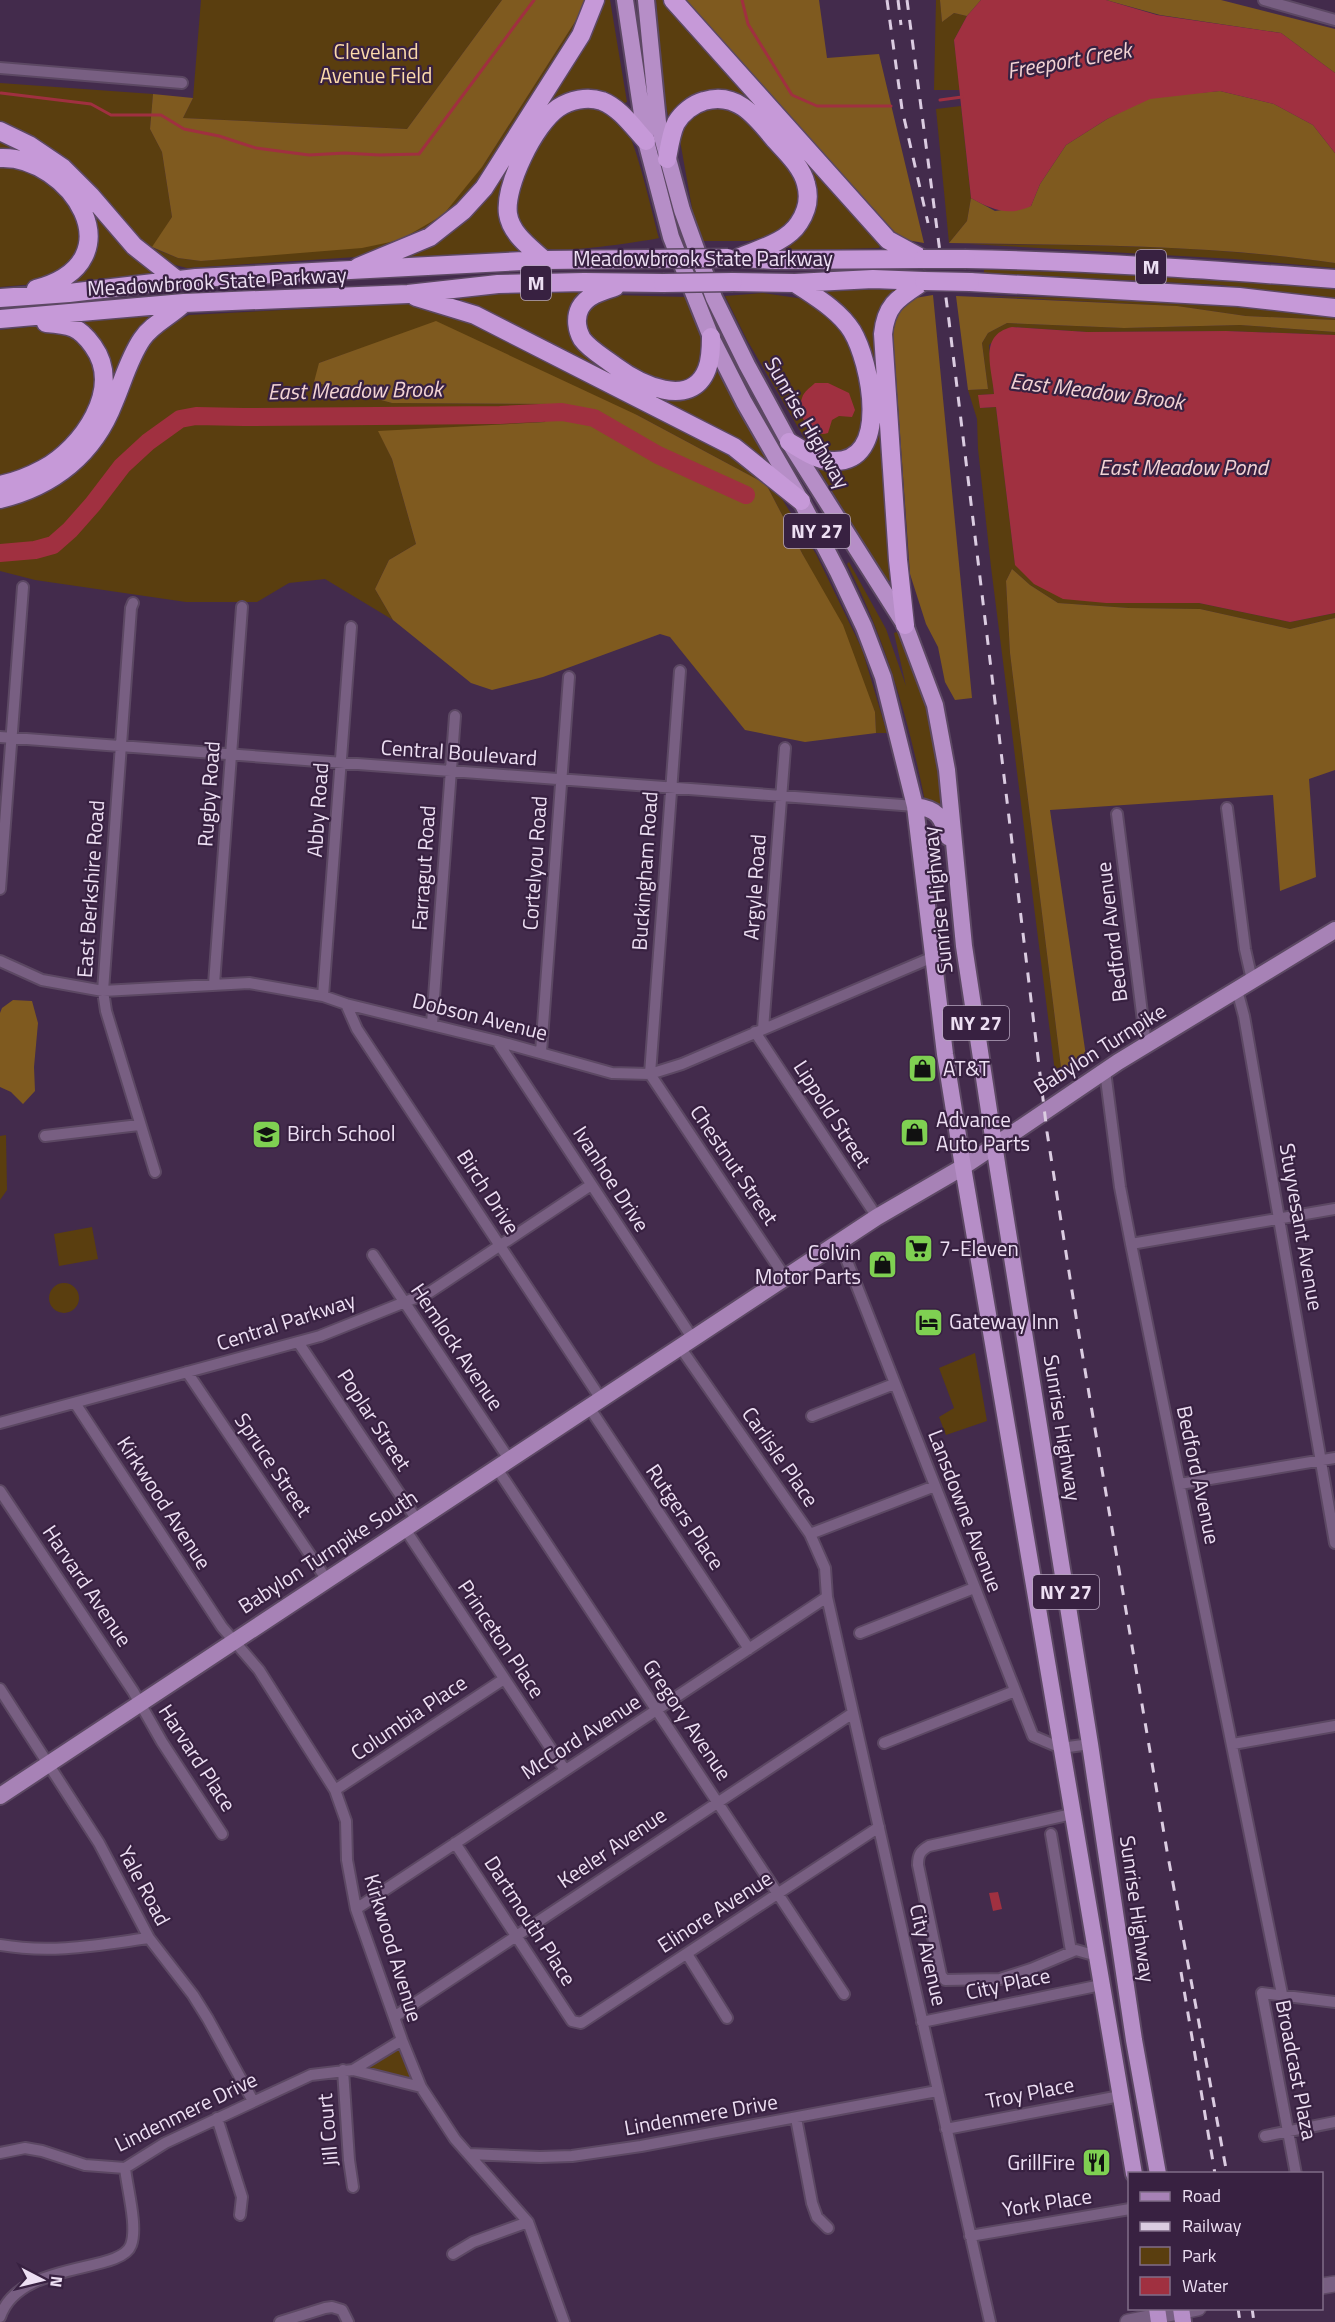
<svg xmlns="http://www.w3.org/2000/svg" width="1335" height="2322" font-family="'Titillium Web',sans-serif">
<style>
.green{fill:#5a3e0f}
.forest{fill:#7f5a1f}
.water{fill:#a03040}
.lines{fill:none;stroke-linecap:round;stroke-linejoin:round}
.stream{stroke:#a03040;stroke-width:3}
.river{stroke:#a03040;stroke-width:18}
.minor-casing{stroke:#5c4863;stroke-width:14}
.secondary-casing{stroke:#5c4863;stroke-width:18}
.primary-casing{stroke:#5c4863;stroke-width:20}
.trunk-casing{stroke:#5c4863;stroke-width:20}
.motorway-casing{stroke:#5c4863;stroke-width:21}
.minor{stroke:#785f82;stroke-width:10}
.secondary{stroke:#785f82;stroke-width:15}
.primary{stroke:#a782b6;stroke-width:16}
.trunk{stroke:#b68ec7;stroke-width:16}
.motorway{stroke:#c699d8;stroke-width:18}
.rail{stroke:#dbcce1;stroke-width:3;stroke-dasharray:10 10;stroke-linecap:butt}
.motorway-bridge-casing{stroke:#5c4863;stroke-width:21;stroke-linecap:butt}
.motorway-bridge{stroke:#c699d8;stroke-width:18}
.labels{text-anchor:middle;stroke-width:4.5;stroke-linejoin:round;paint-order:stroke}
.shield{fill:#382141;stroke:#b7a6be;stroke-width:1.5}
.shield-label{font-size:20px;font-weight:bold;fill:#eddff3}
.park-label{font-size:21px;fill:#fbdaab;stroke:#382141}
.street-label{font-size:21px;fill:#eddff3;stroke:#382141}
.poi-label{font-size:21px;fill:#eddff3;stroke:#382141;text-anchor:start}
.water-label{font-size:22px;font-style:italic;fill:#f2d3d4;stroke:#382141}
</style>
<rect width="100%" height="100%" fill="#432b4c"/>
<path class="green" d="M201,0h301l-95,129 -224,-11 10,-20z
M600,0h10l17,102 -5,2 -67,-1 -50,84 16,58 -2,7 -20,5h-103l52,-22 34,-33z
M656,0h12l214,243 -3,5 -116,3 51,-59 -72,-94 -67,19 -7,-1 -6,-33z
M936,0h4l2,22 12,-9 13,3 -13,24 6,50h-26z
M580,14l-4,20 -89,146 -64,55 -30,13 -37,9 -169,11 -24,-6 -163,-137v-42l153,11 -3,35 12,23 10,65 -19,31 25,10 23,3 77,-8 204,-86z
M730,104l53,51 21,40 -8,25 -26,19 -3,-3 -18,5h-46l-9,-22 -15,-84 14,-23z
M578,106c16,1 31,1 43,13 14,16 31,94 38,119 -19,4 -104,17 -118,9 -45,-26 -24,-71 -2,-104 6,-8 11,-21 19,-26 5,-5 14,-8 20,-11z
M961,106l10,92 -4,23 -18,22 -13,-134z
M0,136l46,25 108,107v6l-96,12 30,-23 -11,-71 -77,-37z
M0,164l32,4 47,42 2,48 -46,26 -35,3z
M968,244c123,1 246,1 367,19v5l-101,-9z
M984,269l245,10 106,8v13l-114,-15 -237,-12z
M908,288l-21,18 8,274 -8,1 -71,-116 45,-7 12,-85 -53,-82z
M593,291l-20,34 97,71 44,-26 5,1 50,89 -1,1 -310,-158 3,-6 27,-4z
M763,293l41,6 24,12 26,30 9,28 1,69 -26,19 -29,-11 -62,-106 -22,-44z
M613,295l73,2 20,48 1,10 -20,30 -27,-1 -68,-41 -8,-15 1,-13 11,-15z
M976,296l169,3 190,17v4l-89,-4 -69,-10z
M417,303l28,8 43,20 245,122 46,41 37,60 46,95 25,84h-11l-1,-21 -72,-157 -37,-71 -129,-69 -275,-67 -43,15 52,34 21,6 160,1 -6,18 -167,10 13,27 24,85 -27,16 -14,29 18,31 -68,-41 -36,4 -32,19h-71l-151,-22 -35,-9v-63l32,-10 37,-23 73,-125 22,-23 25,-12z
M166,311l-50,76 -61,81 54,-81 -26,-61 2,-6z
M1007,323l117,5 116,-3 95,7v3l-109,-4 -139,1 -75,-5 -23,18 5,49 -15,1 2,13 15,-1 19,157 91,39h93l91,19 45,-9v5l-45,11 -90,-20 -71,-1 -71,-5 -28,-18 -18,-16 -6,12 4,72 52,423 -6,4 -65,-513 -13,-118 -1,-30 -9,-29 20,-1 -6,-46 6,-10z
M47,325l16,2 36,35 -10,56 -39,43 -50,20v-151z
M849,562l37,67 20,57 -12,-53 3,-1c31,53 38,114 47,174l-5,1 -14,-6c-17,-84 -39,-160 -78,-237z
M6,1135l1,55 -7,10v-64z
M92,1227l6,32 -39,7 -5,-32z
M49 1298a15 15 0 1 1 30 0a15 15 0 1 1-30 0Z
M975,1353l12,68 -41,14 -7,-18 15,-9 -15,-40z
M401,2044l17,40 -56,-16z"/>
<path class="forest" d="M502,0h83l-5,14 -98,153 -39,48 -43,25 -38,8 -161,13 -23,-3 -26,-11 20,-30 -10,-65 -12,-23 3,-35 40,4 -10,20 224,11z
M683,0h136l8,58 52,-4 45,189 -23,-4z
M940,0h41l-14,16 -13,-3 -12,9z
M1106,0h115l114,29v44l-54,-40 -121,-18z
M1220,91l54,13 39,21 22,28v110c-127,-19 -257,-18 -386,-20l18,-22 4,-23 24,13 36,-5 9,-22 26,-39 41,-26 43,-22z
M933,295l39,403 -17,2 -10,-18 -7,-35 -12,-23 -16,-50 -17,-239 3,-20 13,-16z
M956,296l221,10 69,10 89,4v12l-95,-7 -116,3 -117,-5 -19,10 -6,10 6,46 -20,1z
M436,321l201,94 129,69 37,71 40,70 32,87 1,21 -71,9 -60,-12 -75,-93 -10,-3 -117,43 -51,13 -21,-7 -78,-63 -18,-31 14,-29 27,-16 -24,-85 -14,-28 167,-9 7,-18 -160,-1 -78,-21 5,-19z
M1012,569l18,16 28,18 71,5 71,1 90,20 45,-11v152l-26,9 7,98 -36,14 -7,-96 -223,15 36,246 -24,20 -52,-423 -4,-72z
M13,1000l19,1 6,22 -4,44 1,24 -12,13 -12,-12 -11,-5v-74l2,-5z"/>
<path class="water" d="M981,0h125l51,15 124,18 54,40v80l-22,-28 -39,-21 -54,-13 -70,8 -43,20 -41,26 -26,39 -9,22c-23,11 -40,3 -60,-8l-17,-158 13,-24z
M1012,327l75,5 139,-1 109,4v278l-45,9 -91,-19h-93l-43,-4 -29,-15 -19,-19 -19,-158 -16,1 -2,-13 16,-1c-2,-26 -16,-59 18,-67z
M815,383h13l21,10 6,17 -3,7 -13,-1 -7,4 -4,13c-19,6 -32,-19 -26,-35 2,-7 8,-10 13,-15z
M998,1892l4,17 -9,2 -4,-18z"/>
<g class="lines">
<path class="stream" d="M742,0l6,24 44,71 25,11h74
M1,93l90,11 20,11h50l23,14 35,7 37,12 53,7 36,-2 34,2 40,-1 115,-154
M940,100l22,-3"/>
<path class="river" d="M0,553l35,-3 18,-5 17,-15 23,-26 29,-38 26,-24 32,-23 16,-3 48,1 256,-2 62,-3 32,6 64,37 88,40"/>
<defs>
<path id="minor" d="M1264,0l71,20
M0,68l182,15
M133,603l-2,5 -28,383 3,20 49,161
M680,671l-30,403 135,203
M0,737l915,69
M1227,808l18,141 7,31
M1117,814l29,231
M0,889l23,-302
M0,961l42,19 61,11 146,-8 74,13 23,8 151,37 115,32 38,1 32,-10 251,-107
M214,984l28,-377
M1237,990l7,26 91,527
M323,996l28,-369
M346,1004l11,25 244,370
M432,1024l23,-308
M763,1029l22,-281
M755,1032l122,185
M497,1041l196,298
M541,1052l28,-375
M1105,1071l15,116 11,57 151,750
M45,1136l94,-11
M840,1243l193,493 28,12 29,-4
M1131,1244l204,-35
M373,1255l136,204
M298,1342l119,178
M680,1347l130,187 15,34 2,29 163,725
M187,1372l140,208
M75,1403l147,224 37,43 76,120 11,31 1,39 9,49 46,131 19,47 34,52 73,83 36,100
M589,1407l160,242
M812,1416l82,-32
M0,1423l320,-87 110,-44 161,-107
M496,1467l348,527
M1180,1484l155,-26
M0,1491l133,200 29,51 60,92
M405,1529l160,241
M810,1534l125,-48
M860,1633l114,-45
M0,1689l99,154 50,95 44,57 15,24 45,82
M884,1743l131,-52
M1233,1744l102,-18
M335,1790l169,-111
M1072,1814l-143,32c-9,5 -11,9 -11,19l23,110 4,5 55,-1 31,-10 45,-19 21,6
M1051,1834l20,117
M455,1843l117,178 9,2 298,-196
M356,1909l471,-312
M0,1945c52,9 98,0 149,-7
M687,1954l40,64
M394,2017l459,-304
M922,2022l179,-37
M343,2070l6,90 4,27
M353,2070l49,-30
M217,2118l25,79 -2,18
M796,2118l16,85 5,14 11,11
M946,2129l174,-33
M1265,2136l70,-14
M0,2153l25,-5 17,3 43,14 40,3 40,-25 146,-68 42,-5 68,17
M469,2154l71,3 32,-1 69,-10 296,-55
M1296,2174l-34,-181 73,9
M970,2236l160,-27
M453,2254l20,-12 55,-20
M0,2317c19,-57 121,-43 131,-72 7,-18 -4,-57 -6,-77
M280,2322l45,-14 7,-1 10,3 6,12"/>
<path id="secondary" d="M1322,2286l13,-2
M1128,2322l70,-14"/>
<path id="primary" d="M0,1796l877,-579 86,-50 155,-105 217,-132"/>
<path id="trunk" d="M625,0l21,141 25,96 40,100 33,65 57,99 37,71 26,55 19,50 32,129 30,248 18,113 171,1007
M646,0l12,122 24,88 32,88 33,67 42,77 116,183 30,80 12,65 17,176 34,224 92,574 44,296 24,134
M915,806c23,3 26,10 33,31
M1157,2308l2,14
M1181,2308l2,14"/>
<path id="motorway" d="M673,0l215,240 35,19
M0,131l29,14 34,23 28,28 43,50 43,34
M0,158c69,-3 140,103 36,131
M667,159c2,-11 4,-26 9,-36 6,-10 17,-19 28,-22 33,-10 52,16 71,39 11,12 27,27 31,44 4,14 1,27 -7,39 -12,19 -40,26 -59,34
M742,258l31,2 149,-1
M966,259c123,2 246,11 369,20
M544,260c-14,-13 -33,-26 -36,-46 -4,-28 27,-90 50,-106 12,-8 29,-12 44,-7 18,7 31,26 44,40
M358,267l72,-30 33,-26 21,-23 97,-153 14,-35
M733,282l62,1 78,-4 51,2
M970,282l269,15 96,11
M615,287c-13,4 -28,8 -35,21 -5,10 -3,22 2,31 8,11 23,19 33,27 23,17 76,45 92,3 4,-10 4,-21 4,-32
M416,297l59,18 259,132 67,54
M0,298l69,-5 127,-15 348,-18 103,-1
M0,319l184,-16 224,-9 90,-10 86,-2 79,1
M789,442c12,7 27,18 42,19 62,4 39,-100 21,-130 -13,-21 -38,-35 -57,-48
M0,485c15,-3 30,-9 43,-16 39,-21 81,-80 50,-123 -14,-20 -23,-21 -47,-23
M0,499c54,-13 94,-45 114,-97 9,-21 15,-44 28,-63 10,-15 29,-23 42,-36
M905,625l-7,-65 -15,-226c3,-31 17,-37 41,-53"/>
</defs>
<use href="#minor" class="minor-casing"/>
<use href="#secondary" class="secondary-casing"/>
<use href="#primary" class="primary-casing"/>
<use href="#trunk" class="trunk-casing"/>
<use href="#motorway" class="motorway-casing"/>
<use href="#minor" class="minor"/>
<use href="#secondary" class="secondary"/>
<use href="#primary" class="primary"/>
<use href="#trunk" class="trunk"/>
<use href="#motorway" class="motorway"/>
<path class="rail" d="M887,0l15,109 26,114
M898,0l3,25
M907,0l42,321 98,811 31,197 89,522 60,323
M1181,1972l34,202
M1238,2308l2,14
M1252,2308l2,14"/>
<defs>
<path id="motorway-bridge" d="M647,259l81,-1
M923,259h43
M924,281l46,1
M663,283l70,-1"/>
</defs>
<use href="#motorway-bridge" class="motorway-bridge-casing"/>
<use href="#motorway-bridge" class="motorway-bridge"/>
</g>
<defs>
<symbol id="shop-square" viewBox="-11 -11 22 22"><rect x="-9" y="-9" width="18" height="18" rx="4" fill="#7fd052" stroke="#382141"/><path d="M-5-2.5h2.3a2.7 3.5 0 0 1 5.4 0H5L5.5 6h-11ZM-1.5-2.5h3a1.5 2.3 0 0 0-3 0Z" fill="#111"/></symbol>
<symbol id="school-square" viewBox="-11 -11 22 22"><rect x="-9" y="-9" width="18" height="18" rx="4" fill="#7fd052" stroke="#382141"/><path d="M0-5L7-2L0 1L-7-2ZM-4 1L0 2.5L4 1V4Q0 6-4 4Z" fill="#111"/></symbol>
<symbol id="supermarket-square" viewBox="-11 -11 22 22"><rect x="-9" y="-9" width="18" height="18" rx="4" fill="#7fd052" stroke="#382141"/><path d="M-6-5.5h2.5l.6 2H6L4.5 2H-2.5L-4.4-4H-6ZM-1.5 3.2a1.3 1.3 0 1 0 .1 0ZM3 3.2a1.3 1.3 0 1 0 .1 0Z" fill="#111"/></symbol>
<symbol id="hotel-square" viewBox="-11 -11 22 22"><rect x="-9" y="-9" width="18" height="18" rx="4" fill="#7fd052" stroke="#382141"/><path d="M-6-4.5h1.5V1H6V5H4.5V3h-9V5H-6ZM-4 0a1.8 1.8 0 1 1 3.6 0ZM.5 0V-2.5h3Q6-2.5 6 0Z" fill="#111"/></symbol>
<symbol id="restaurant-square" viewBox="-11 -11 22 22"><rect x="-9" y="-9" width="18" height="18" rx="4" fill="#7fd052" stroke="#382141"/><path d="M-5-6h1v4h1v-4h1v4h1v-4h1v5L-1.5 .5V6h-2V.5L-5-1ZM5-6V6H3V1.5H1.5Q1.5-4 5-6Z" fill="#111"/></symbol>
</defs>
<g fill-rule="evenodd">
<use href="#shop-square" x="906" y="1052" width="33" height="33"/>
<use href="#shop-square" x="898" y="1116" width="33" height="33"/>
<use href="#school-square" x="250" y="1118" width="33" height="33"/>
<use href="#supermarket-square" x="902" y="1232" width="33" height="33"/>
<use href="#shop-square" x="866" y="1248" width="33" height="33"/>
<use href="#hotel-square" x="912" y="1306" width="33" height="33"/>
<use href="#restaurant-square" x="1080" y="2146" width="33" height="33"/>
</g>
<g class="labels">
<g class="shield">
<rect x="1136" y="250" width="30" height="34" rx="4.5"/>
<rect x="521" y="266" width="30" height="34" rx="4.5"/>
<rect x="784" y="514" width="66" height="34" rx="4.5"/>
<rect x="943" y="1006" width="66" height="34" rx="4.5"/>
<rect x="1033" y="1575" width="66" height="34" rx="4.5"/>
</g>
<g class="shield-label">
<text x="1151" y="274">M</text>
<text x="536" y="290">M</text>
<text x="817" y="538">NY 27</text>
<text x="976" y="1030">NY 27</text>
<text x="1066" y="1599">NY 27</text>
</g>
<g class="park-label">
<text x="376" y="59">Cleveland<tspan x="376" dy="24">Avenue Field</tspan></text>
</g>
<g class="street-label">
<text x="703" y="266">Meadowbrook State Parkway</text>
<text transform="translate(217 282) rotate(-3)" y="7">Meadowbrook State Parkway</text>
<text transform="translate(807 423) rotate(60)" y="7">Sunrise Highway</text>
<text transform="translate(459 753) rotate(4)" y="7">Central Boulevard</text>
<text transform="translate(209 794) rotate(-86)" y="7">Rugby Road</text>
<text transform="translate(318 810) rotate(-86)" y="7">Abby Road</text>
<text transform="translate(535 863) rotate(-86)" y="7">Cortelyou Road</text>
<text transform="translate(424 868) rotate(-86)" y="7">Farragut Road</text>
<text transform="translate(645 871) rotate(-86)" y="7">Buckingham Road</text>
<text transform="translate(755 887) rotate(-86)" y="7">Argyle Road</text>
<text transform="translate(91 889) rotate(-86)" y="7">East Berkshire Road</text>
<text transform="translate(938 900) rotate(-96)" y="7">Sunrise Highway</text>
<text transform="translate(1112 932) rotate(-97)" y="7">Bedford Avenue</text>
<text transform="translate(480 1017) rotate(14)" y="7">Dobson Avenue</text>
<text transform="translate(1100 1049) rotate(-32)" y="7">Babylon Turnpike</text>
<text transform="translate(832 1114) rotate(57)" y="7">Lippold Street</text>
<text transform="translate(734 1165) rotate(56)" y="7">Chestnut Street</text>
<text transform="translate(611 1179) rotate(57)" y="7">Ivanhoe Drive</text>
<text transform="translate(488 1192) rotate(57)" y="7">Birch Drive</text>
<text transform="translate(1301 1227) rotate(80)" y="7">Stuyvesant Avenue</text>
<text transform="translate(286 1322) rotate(-18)" y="7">Central Parkway</text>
<text transform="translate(457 1347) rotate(56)" y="7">Hemlock Avenue</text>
<text transform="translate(374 1420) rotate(57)" y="7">Poplar Street</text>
<text transform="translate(1062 1428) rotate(81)" y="7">Sunrise Highway</text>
<text transform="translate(780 1457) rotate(55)" y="7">Carlisle Place</text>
<text transform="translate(273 1465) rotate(56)" y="7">Spruce Street</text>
<text transform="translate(1198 1475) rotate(78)" y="7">Bedford Avenue</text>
<text transform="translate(164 1503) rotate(57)" y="7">Kirkwood Avenue</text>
<text transform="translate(965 1511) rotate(69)" y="7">Lansdowne Avenue</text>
<text transform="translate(685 1517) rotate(56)" y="7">Rutgers Place</text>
<text transform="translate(328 1552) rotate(-33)" y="7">Babylon Turnpike South</text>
<text transform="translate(87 1586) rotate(56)" y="7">Harvard Avenue</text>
<text transform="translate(501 1639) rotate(56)" y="7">Princeton Place</text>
<text transform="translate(409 1718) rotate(-34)" y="7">Columbia Place</text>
<text transform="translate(687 1720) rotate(56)" y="7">Gregory Avenue</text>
<text transform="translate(581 1737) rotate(-33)" y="7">McCord Avenue</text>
<text transform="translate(197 1758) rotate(57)" y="7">Harvard Place</text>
<text transform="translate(612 1848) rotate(-34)" y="7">Keeler Avenue</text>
<text transform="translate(144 1886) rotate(62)" y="7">Yale Road</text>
<text transform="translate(1137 1909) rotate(82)" y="7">Sunrise Highway</text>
<text transform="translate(715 1912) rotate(-33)" y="7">Elinore Avenue</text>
<text transform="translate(530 1921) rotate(57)" y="7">Dartmouth Place</text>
<text transform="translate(393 1948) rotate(73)" y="7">Kirkwood Avenue</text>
<text transform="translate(928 1955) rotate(77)" y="7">City Avenue</text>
<text transform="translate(1008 1984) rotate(-12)" y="7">City Place</text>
<text transform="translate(1296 2070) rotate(79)" y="7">Broadcast Plaza</text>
<text transform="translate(1030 2093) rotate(-11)" y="7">Troy Place</text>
<text transform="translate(186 2112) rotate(-26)" y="7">Lindenmere Drive</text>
<text transform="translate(701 2115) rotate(-10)" y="7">Lindenmere Drive</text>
<text transform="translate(328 2130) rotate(-95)" y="7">Jill Court</text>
<text transform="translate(1047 2203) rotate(-9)" y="7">York Place</text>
</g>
<g class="poi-label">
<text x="943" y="1076">AT&amp;T</text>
<text x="936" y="1127">Advance<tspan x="936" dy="24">Auto Parts</tspan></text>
<text x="287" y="1141">Birch School</text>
<text x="939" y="1256">7-Eleven</text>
<text x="861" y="1260" text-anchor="end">Colvin<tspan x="861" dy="24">Motor Parts</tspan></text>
<text x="949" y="1329">Gateway Inn</text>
<text x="1075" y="2170" text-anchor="end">GrillFire</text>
</g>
<g class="water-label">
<text transform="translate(1069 60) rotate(-10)" y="8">Freeport Creek</text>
<text transform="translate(355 390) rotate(-1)" y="8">East Meadow Brook</text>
<text transform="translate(1097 391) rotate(7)" y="8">East Meadow Brook</text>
<text x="1183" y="475">East Meadow Pond</text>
</g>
</g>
<rect x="1128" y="2172" width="195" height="138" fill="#382141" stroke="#806d88" stroke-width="1.5"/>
<rect x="1140" y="2192" width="30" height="9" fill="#a782b6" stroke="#806d88" stroke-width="1.5"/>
<text x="1182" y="2202" font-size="18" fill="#eddff3">Road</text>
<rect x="1140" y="2222" width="30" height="9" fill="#dbcce1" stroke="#806d88" stroke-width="1.5"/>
<text x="1182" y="2232" font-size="18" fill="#eddff3">Railway</text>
<rect x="1140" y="2247" width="30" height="18" fill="#5a3e0f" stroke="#806d88" stroke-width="1.5"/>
<text x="1182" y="2262" font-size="18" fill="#eddff3">Park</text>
<rect x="1140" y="2277" width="30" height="18" fill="#a03040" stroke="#806d88" stroke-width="1.5"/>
<text x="1182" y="2292" font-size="18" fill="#eddff3">Water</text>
<g transform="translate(42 2280) rotate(97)" stroke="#382141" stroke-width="4.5" paint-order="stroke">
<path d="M0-4.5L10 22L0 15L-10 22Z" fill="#eddff3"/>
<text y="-9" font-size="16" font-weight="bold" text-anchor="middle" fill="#eddff3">N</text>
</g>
</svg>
